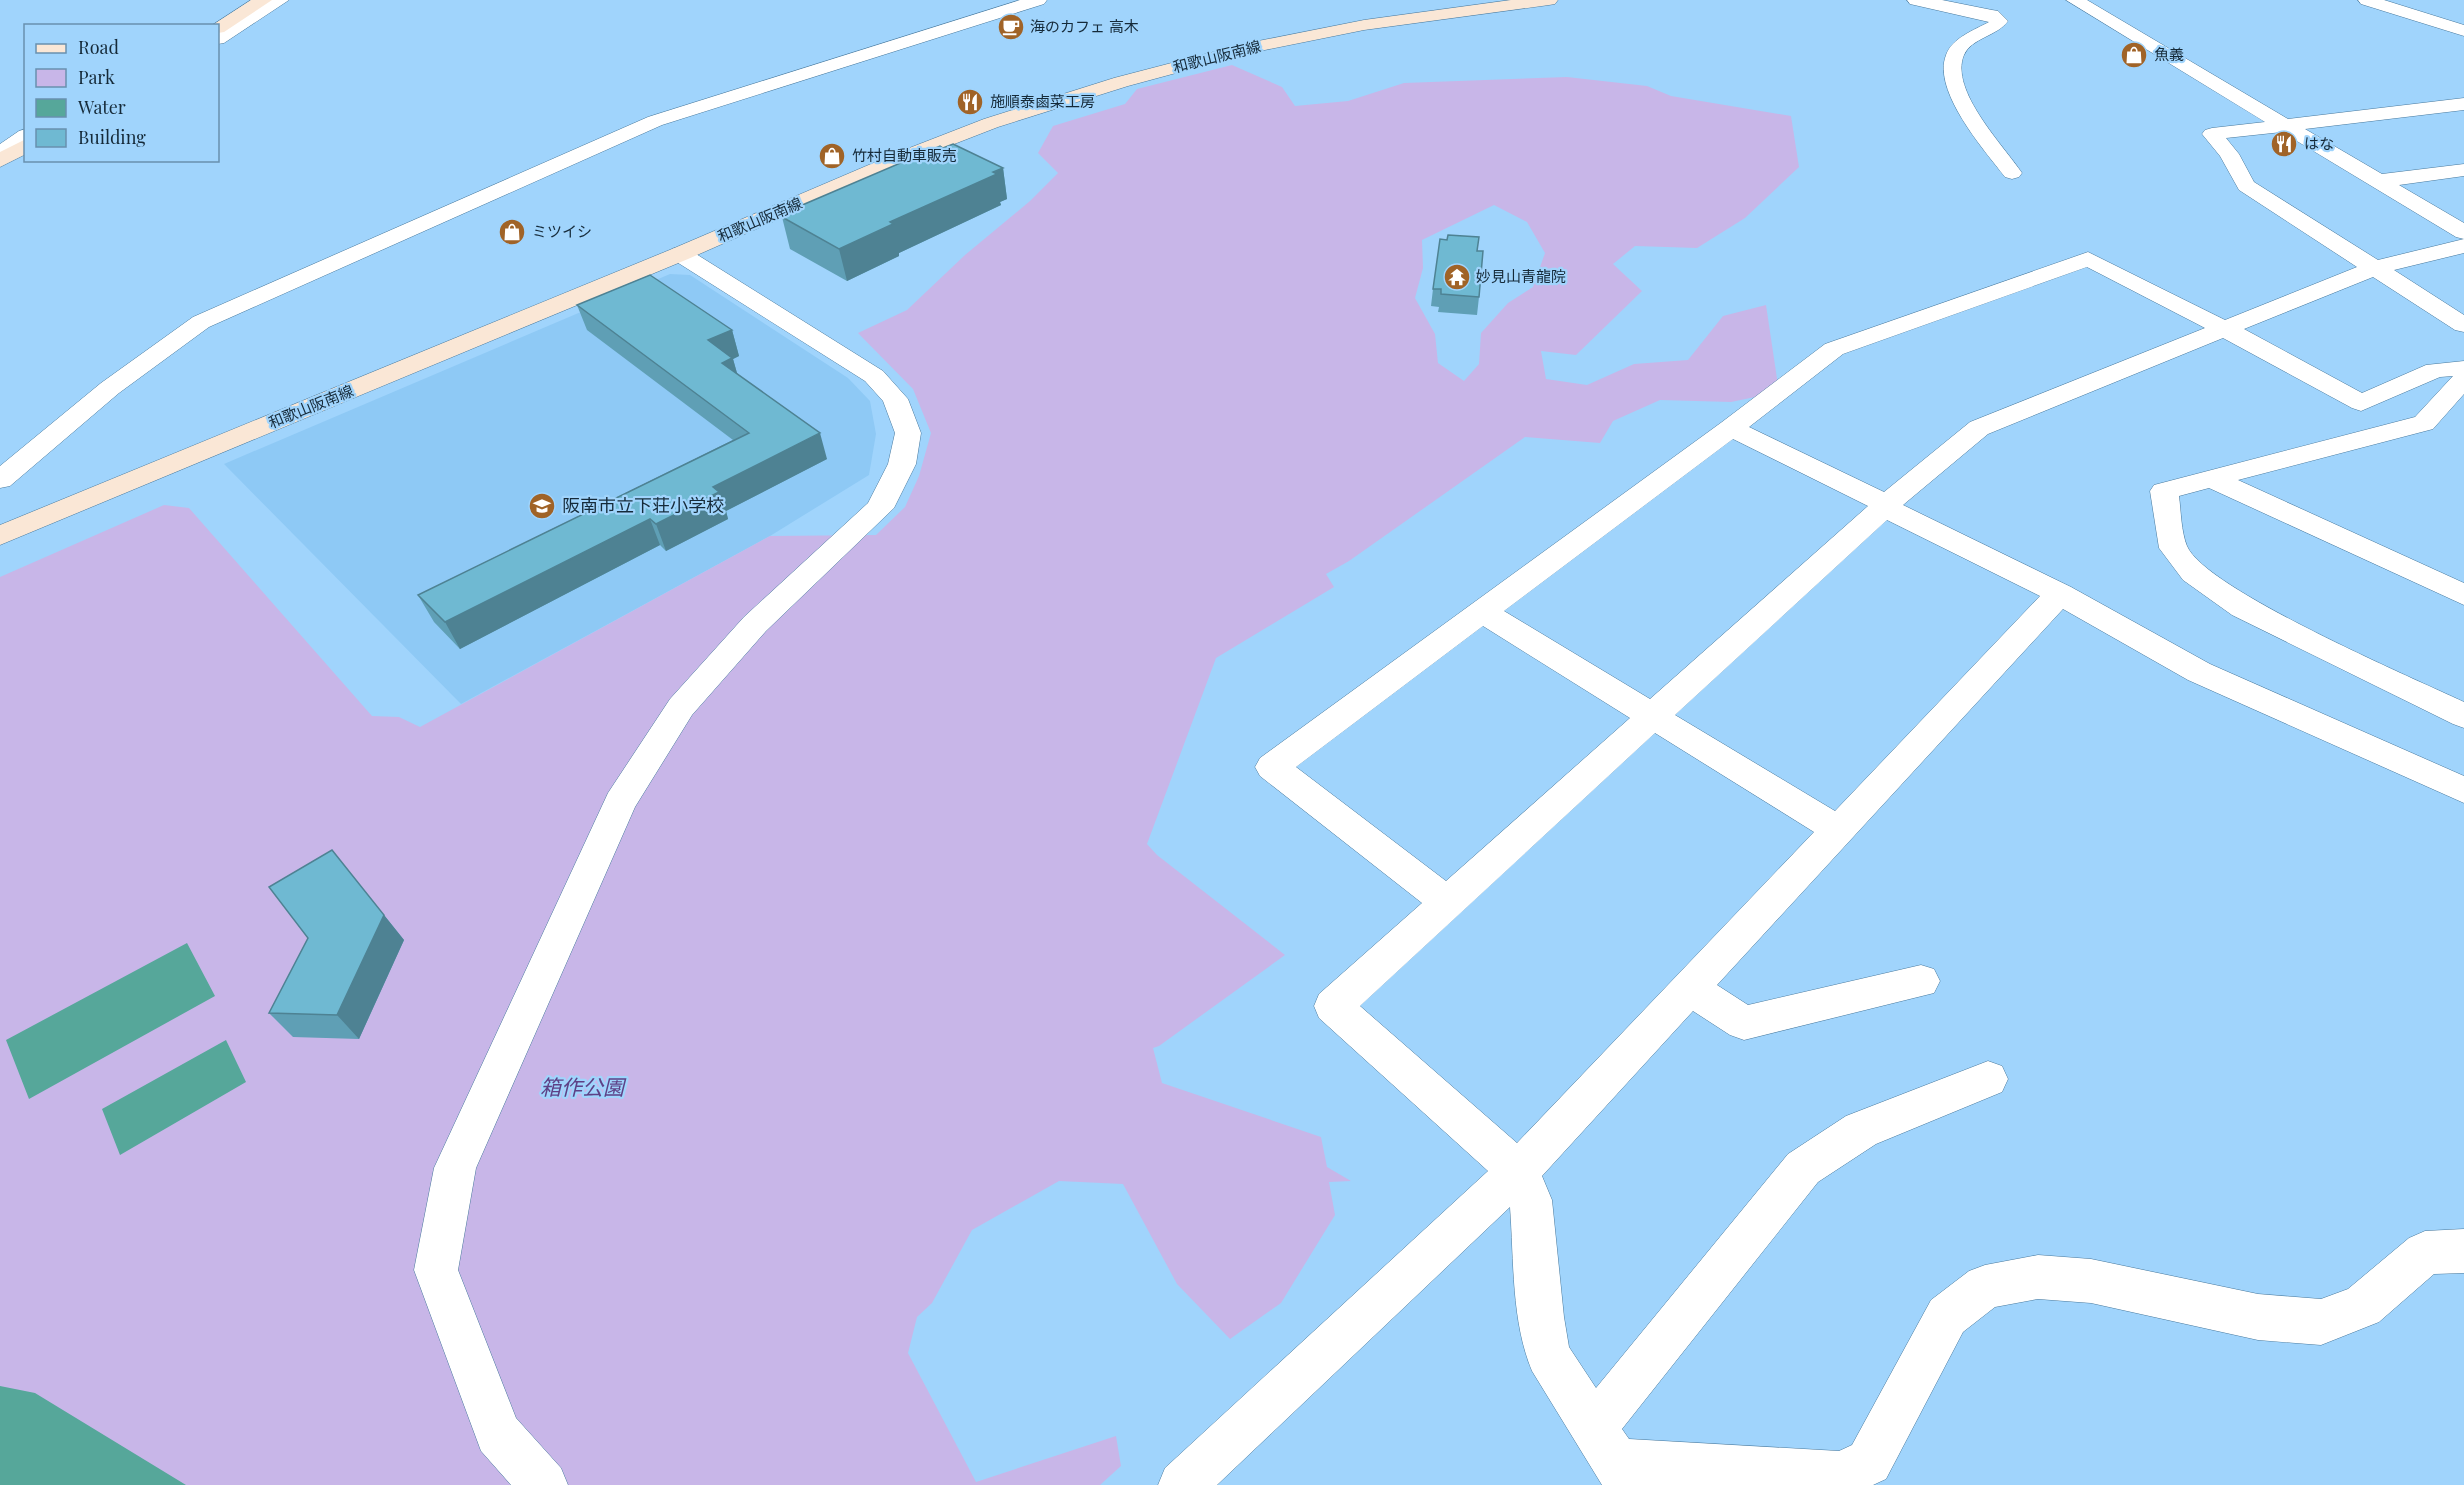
<svg xmlns="http://www.w3.org/2000/svg" width="2464" height="1485" font-family="'Playfair Display','Noto Sans JP',serif">
<style>
.built{fill:#8ec9f5}
.green{fill:#c8b6e8;fill-rule:evenodd}
.water{fill:#56a79a}
.lines{fill:none;stroke-linecap:round;stroke-linejoin:round}
.street-casing{stroke:#48799d;stroke-width:1}
.secondary-casing{stroke:#48799d;stroke-width:1}
.street{fill:#fff;fill-rule:evenodd}
.secondary{fill:#fae7d6;fill-rule:evenodd}
.wall{fill:#5f9fb5}
.shaded-wall{fill:#4e8293}
.building{fill:#6fb9d2;stroke:#4e8293;stroke-width:1.5}
.labels{text-anchor:middle;stroke-width:4.5;stroke-linejoin:round;paint-order:stroke}
.far-poi-label{font-size:15px;fill:#152a39;stroke:#a0d4fc;text-anchor:start}
.far-street-label{font-size:15px;fill:#152a39;stroke:#a0d4fc}
.poi-label{font-size:18px;fill:#152a39;stroke:#a0d4fc;text-anchor:start}
.near-park-label{font-size:21px;font-style:italic;fill:#5e4186;stroke:#a0d4fc}
</style>
<rect width="100%" height="100%" fill="#a0d4fc"/>
<path class="built" d="M670,274l20,1 158,103 22,23 6,33 -7,41 -99,61 -309,168 -237,-240z"/>
<path class="green" d="M1232,65l50,22 13,19 53,-5 56,-18 163,-6 80,9 24,10 120,20 8,51 -54,51 -48,30 -62,-2 -22,18 29,27 -66,64 -35,-4 5,28 41,6 47,-21 54,-4 35,-44 43,-11 13,87 -48,10 -71,-2 -47,21 -13,22 -75,-6 -176,124 -23,13 8,13 -118,71 -69,186 10,11 128,100 -126,91 -6,2 9,35 159,54 6,30 24,14 -22,1 6,33 -54,88 -51,36 -53,-55 -54,-100 -64,-3 -87,49 -40,73 -15,14 -9,36 68,129 140,-46 5,30 -21,19h-932l-168,-81v-827l164,-72 25,3 183,208 27,1 21,10 350,-191 106,-1 29,-28 14,-31 12,-43 -18,-44 -55,-56 49,-23 58,-55 65,-54 28,-28 -20,-20 15,-27 72,-22 12,-15zM1494,205l33,17 18,31 -12,34 -25,16 -27,30 -2,31 -15,17 -26,-18 -3,-29 -20,-36 8,-30 -1,-28z"/>
<path class="water" d="M187,943l28,53 -186,103 -23,-59z
M226,1040l20,42 -126,73 -18,-46z
M0,1386l35,7 151,92h-186z"/>
<g class="lines">
<defs>
<path id="street" d="M268,0h21l-65,43 -6,1v-12z
M1020,0h27l-3,4 -382,121 -453,202 -90,66 -109,93 -10,2v-22l101,-83 92,-66 455,-200z
M1907,0h35l50,10 6,1 10,10c-10,15 -37,17 -44,34 -15,35 40,91 58,118l-3,4 -7,2 -7,-2c-21,-27 -73,-86 -59,-122 6,-17 28,-25 43,-33l-79,-18z
M2066,0h21l201,119 176,-21v12l-159,19 77,45 82,-10v12l-65,9 65,38v16l-8,-2 -174,-105 -56,6 13,16 15,28 124,78 86,-21v14l-70,17 70,45v17l-9,-2 -82,-53 -129,52 118,64 64,-28 38,-4v33l-31,35 -195,51 226,103v22l-255,-117 -30,8c2,15 2,35 8,50 18,43 226,132 277,156v26l-11,-4 -221,-109 -49,-35 -24,-32 -9,-57 4,-6 261,-68 38,-41 -13,1 -79,34 -9,-3 -129,-70 -235,96 -85,71 168,82 139,77 254,112v27l-276,-123 -125,-71 -346,376 31,20 173,-40 13,4 6,12 -6,12 -190,47 -14,-5 -37,-24 -151,165 10,24 12,117 5,30 27,41 192,-234 58,-38 142,-55 14,5 6,13 -6,13 -126,52 -58,38 -196,247 7,10 210,12 13,-6 79,-145 38,-29 16,-6 53,-10 53,4 167,35 63,5 27,-10 61,-51 16,-7 39,-2v44l-30,1 -55,48 -58,23 -63,-5 -167,-37 -53,-4 -43,8 -32,25 -77,147 -13,6h-271l-70,-114c-21,-50 -18,-111 -22,-164l-293,278h-59l7,-17 323,-297 -169,-153 -5,-12 5,-12 103,-91 -162,-127 -5,-9 5,-9 462,-336 103,-78 263,-92 137,68 132,-53 -118,-77 -19,-34 -18,-22 3,-4 7,-2 53,-6zM2087,267l118,61 -235,94 -86,70 -135,-65 94,-73zM1733,439l135,67 -218,193 -146,-88zM1887,520l153,76 -205,215 -160,-96zM1483,626l147,92 -184,163 -150,-114zM1655,733l159,99 -297,311 -157,-137z
M2358,0h26l80,25v11l-103,-32z
M26,129v16l-19,12 -7,2v-15l19,-13z
M680,247l8,2 195,122 25,28 13,34 -5,31 -22,44 -128,123 -74,84 -57,92 -159,361 -18,102 58,148 45,50 7,17h-57l-30,-34 -67,-181 20,-102 174,-375 62,-94 74,-82 124,-114 20,-39 7,-31 -12,-32 -18,-20 -193,-122 -3,-5 3,-5z"/>
<path id="secondary" d="M251,0h21l-48,32 -6,1v-7h-7z
M1511,0h47l-3,4 -6,1 -185,25 -114,23 -122,33 -130,41 -85,33 -225,99 -688,286v-20l672,-276 227,-97 85,-33 130,-41 134,-35 116,-23z
M26,139v15l-26,13v-15z"/>
</defs>
<use href="#street" class="street-casing"/>
<use href="#secondary" class="secondary-casing"/>
<use href="#street" class="street"/>
<use href="#secondary" class="secondary"/>
</g>
<path class="wall" d="M943,148l60,20 4,31 -7,3 1,3 -102,48v3l-52,25 -57,-32 -8,-32 19,-8 -1,-3z
M1477,251l2,46 -2,18 -39,-3 1,-5 -8,-1 2,-17z
M577,305l155,25 7,26 -6,3 4,14 90,86 -101,52 2,8 -62,32 -6,-6 -200,104 -26,-27 -16,-27 315,-155 -146,-110z
M384,915l20,25 -45,99 -66,-2 -24,-24z"/>
<path class="shaded-wall" d="M1003,168l4,31 -7,3 1,3 -102,48v3l-52,25 -8,-32 51,-27z
M732,330l7,26 -6,3 7,25 -18,-21 -14,-23z
M820,433l7,26 -101,52 2,8 -62,32 -10,-27 57,-37z
M650,519l10,26 -200,104 -15,-27z
M384,915l20,25 -45,99 -22,-24z"/>
<path class="building" d="M953,144l50,24 -10,4 4,2 -107,48 3,2 -54,25 -57,-32 21,-9 -3,-2 140,-60 3,2z
M1448,235l31,2 -2,14h6l-4,46 -38,-3v-5h-8l7,-50 7,1z
M650,275l82,55 -24,10 24,18 -10,5 98,70 -107,54 6,5 -63,32 -6,-5 -205,103 -27,-27 331,-162 -172,-128z
M332,850l52,65 -47,100 -68,-2 39,-75 -39,-51z"/>
<defs>
<symbol id="cafe-disc" viewBox="-11 -11 22 22"><circle r="9.5" fill="#a06327" stroke="#a0d4fc"/><path d="M-5.5-4.5H6V0H3Q3 3.5 0 3.5H-2.5Q-5.5 3.5-5.5 0ZM3-3.2v2h1.7v-2ZM-6 4.5H4V6H-6Z" fill="#fff"/></symbol>
<symbol id="shop-disc" viewBox="-11 -11 22 22"><circle r="9.5" fill="#a06327" stroke="#a0d4fc"/><path d="M-5-2.5h2.3a2.7 3.5 0 0 1 5.4 0H5L5.5 6h-11ZM-1.5-2.5h3a1.5 2.3 0 0 0-3 0Z" fill="#fff"/></symbol>
<symbol id="restaurant-disc" viewBox="-11 -11 22 22"><circle r="9.5" fill="#a06327" stroke="#a0d4fc"/><path d="M-5-6h1v4h1v-4h1v4h1v-4h1v5L-1.5 .5V6h-2V.5L-5-1ZM5-6V6H3V1.5H1.5Q1.5-4 5-6Z" fill="#fff"/></symbol>
<symbol id="temple-disc" viewBox="-11 -11 22 22"><circle r="9.5" fill="#a06327" stroke="#a0d4fc"/><path d="M0-6L5-2H3V0L6.5 2.5H4V6H1.5V3h-3V6H-4V2.5H-6.5L-3 0V-2H-5Z" fill="#fff"/></symbol>
<symbol id="school-disc" viewBox="-11 -11 22 22"><circle r="9.5" fill="#a06327" stroke="#a0d4fc"/><path d="M0-5L7-2L0 1L-7-2ZM-4 1L0 2.5L4 1V4Q0 6-4 4Z" fill="#fff"/></symbol>
</defs>
<g fill-rule="evenodd">
<use href="#cafe-disc" x="996" y="12" width="30" height="30"/>
<use href="#shop-disc" x="2119" y="40" width="30" height="30"/>
<use href="#restaurant-disc" x="955" y="87" width="30" height="30"/>
<use href="#restaurant-disc" x="2269" y="129" width="30" height="30"/>
<use href="#shop-disc" x="817" y="141" width="30" height="30"/>
<use href="#shop-disc" x="497" y="217" width="30" height="30"/>
<use href="#temple-disc" x="1442" y="262" width="30" height="30"/>
<use href="#school-disc" x="527" y="491" width="30" height="30"/>
</g>
<g class="labels">
<g class="far-poi-label">
<text x="1030" y="32">海のカフェ 高木</text>
<text x="2154" y="60">魚義</text>
<text x="990" y="107">施順泰鹵菜工房</text>
<text x="2304" y="149">はな</text>
<text x="852" y="161">竹村自動車販売</text>
<text x="532" y="237">ミツイシ</text>
<text x="1476" y="282">妙見山青龍院</text>
</g>
<g class="far-street-label">
<text transform="translate(1217 57) rotate(-14)" y="5">和歌山阪南線</text>
<text transform="translate(760 220) rotate(-23)" y="5">和歌山阪南線</text>
<text transform="translate(311 407) rotate(-22)" y="5">和歌山阪南線</text>
</g>
<g class="poi-label">
<text x="562" y="512">阪南市立下荘小学校</text>
</g>
<g class="near-park-label">
<text x="582" y="1095">箱作公園</text>
</g>
</g>
<rect x="24" y="24" width="195" height="138" fill="#a0d4fc" stroke="#6890ae" stroke-width="1.5"/>
<rect x="36" y="44" width="30" height="9" fill="#fae7d6" stroke="#6890ae" stroke-width="1.5"/>
<text x="78" y="54" font-size="18" fill="#152a39">Road</text>
<rect x="36" y="69" width="30" height="18" fill="#c8b6e8" stroke="#6890ae" stroke-width="1.5"/>
<text x="78" y="84" font-size="18" fill="#152a39">Park</text>
<rect x="36" y="99" width="30" height="18" fill="#56a79a" stroke="#6890ae" stroke-width="1.5"/>
<text x="78" y="114" font-size="18" fill="#152a39">Water</text>
<rect x="36" y="129" width="30" height="18" fill="#6fb9d2" stroke="#6890ae" stroke-width="1.5"/>
<text x="78" y="144" font-size="18" fill="#152a39">Building</text>
</svg>
